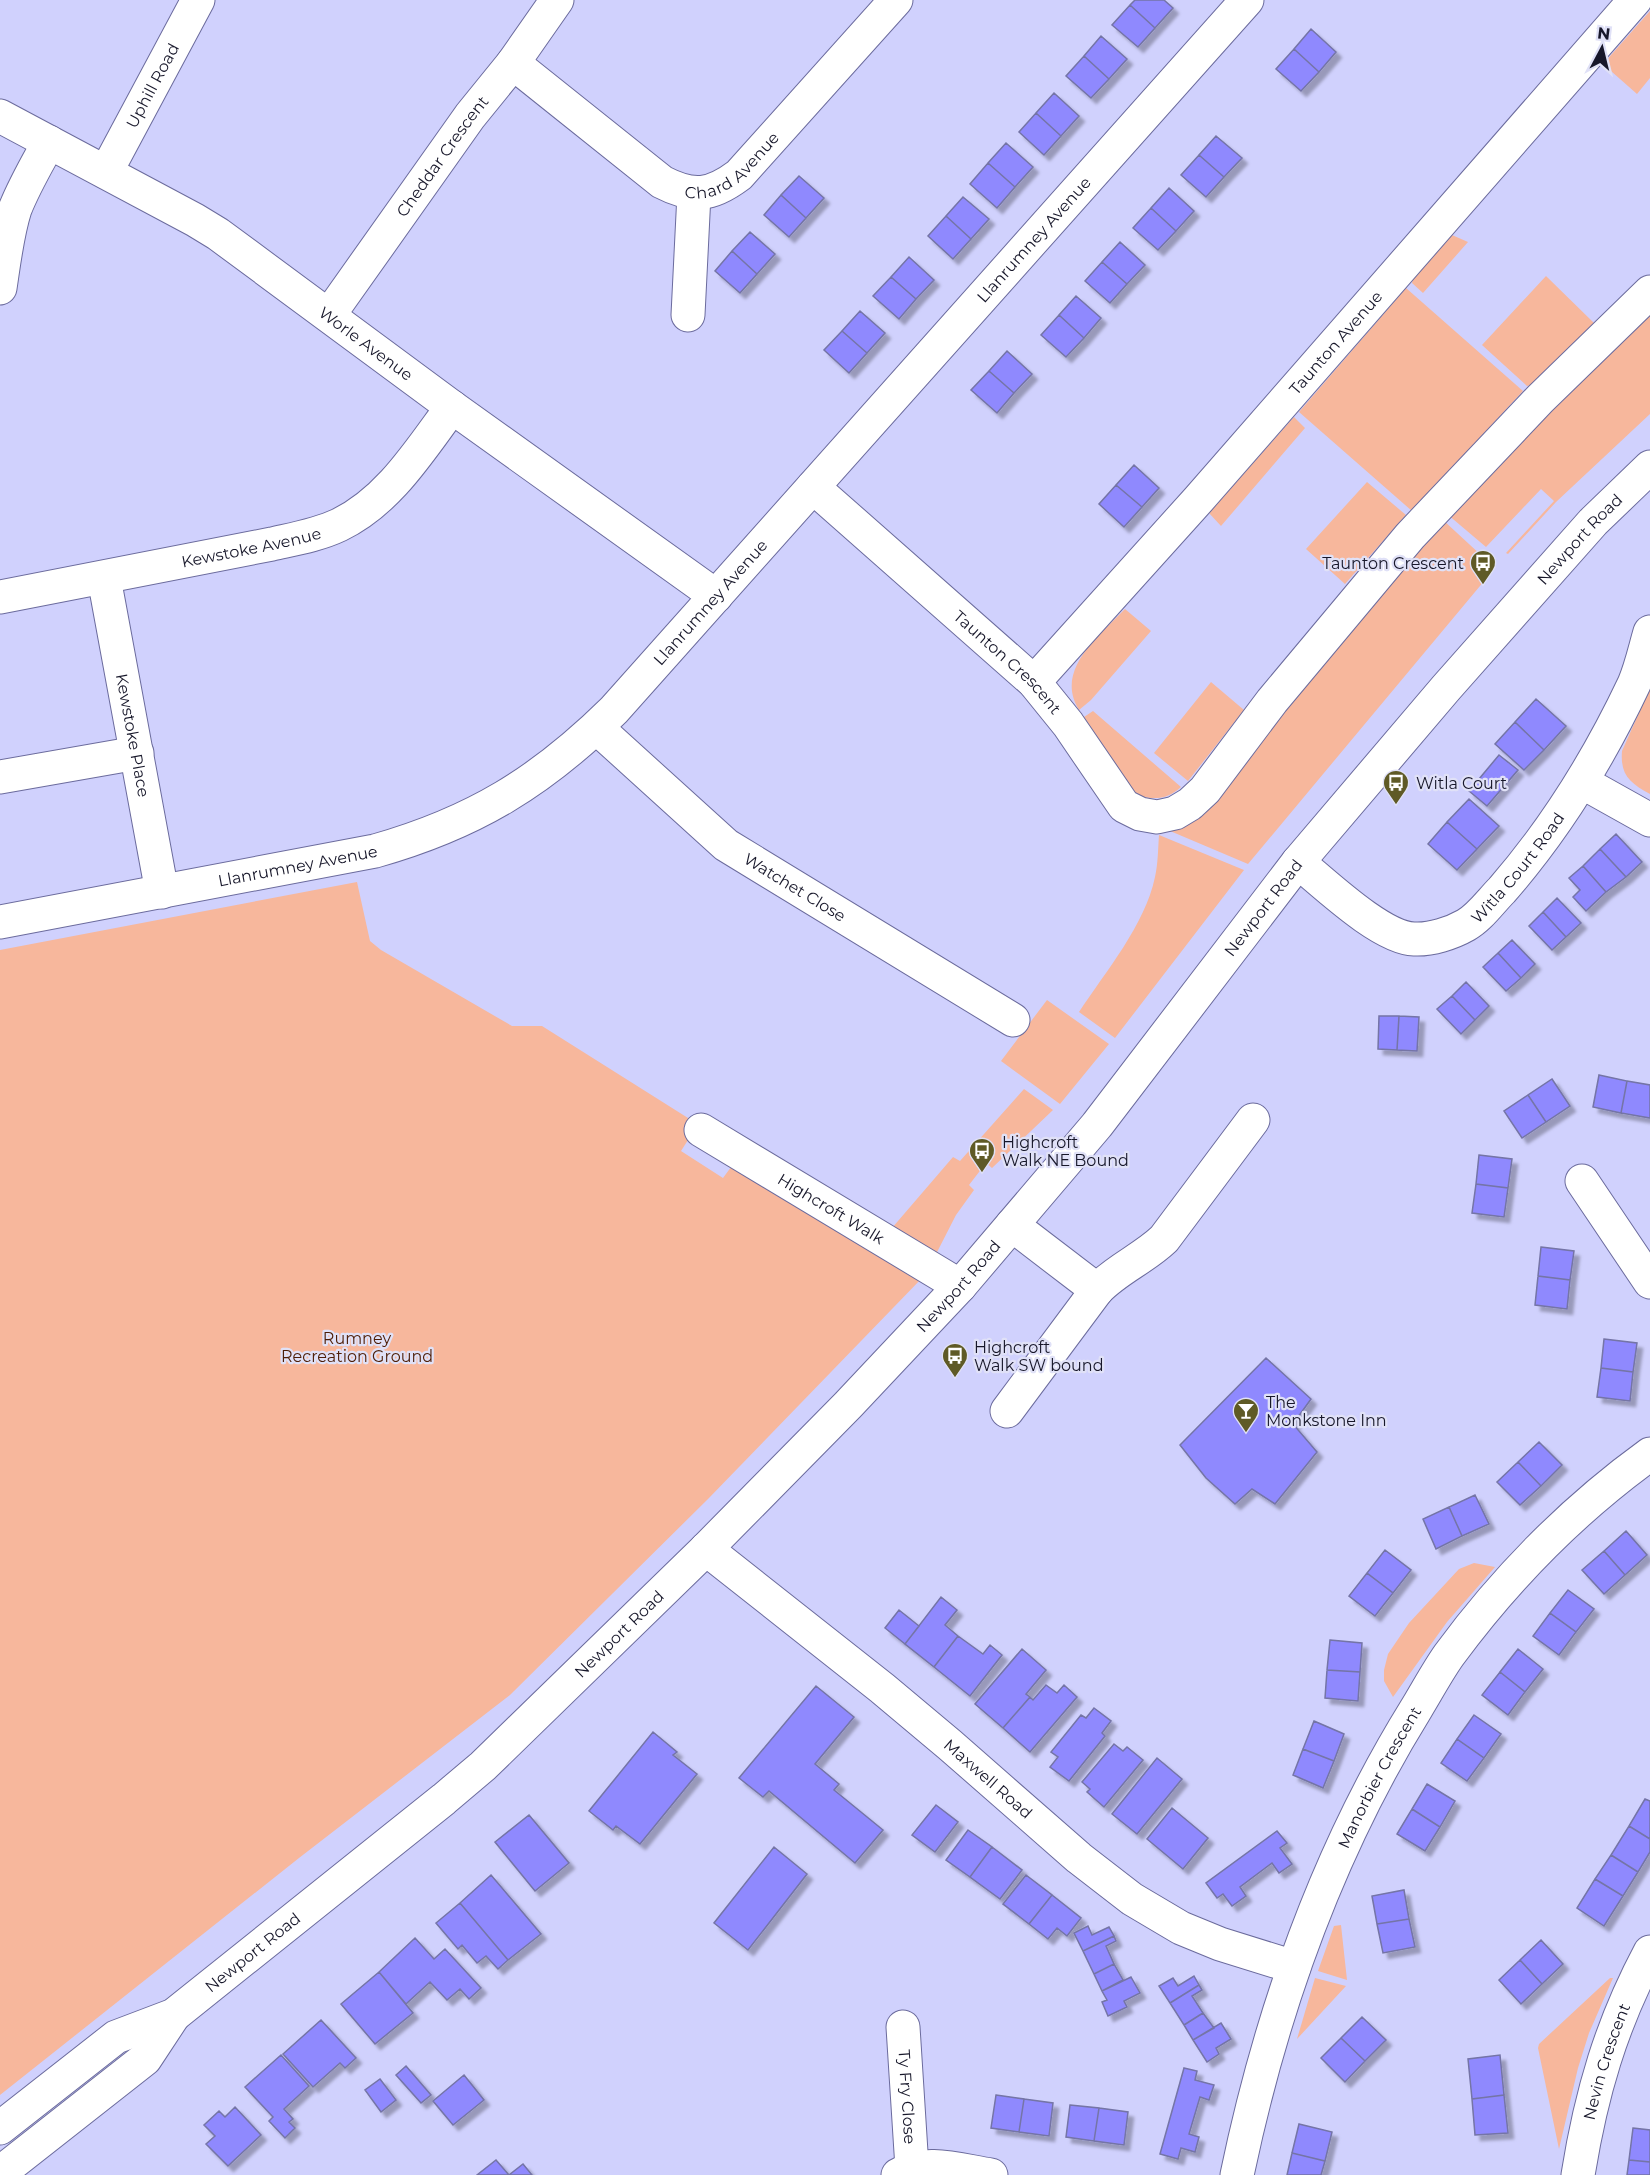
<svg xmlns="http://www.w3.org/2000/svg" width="1650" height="2175" font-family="Montserrat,sans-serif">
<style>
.green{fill:#f7b79c}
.building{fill:#8f89fe;stroke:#7474a6;stroke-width:1.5;filter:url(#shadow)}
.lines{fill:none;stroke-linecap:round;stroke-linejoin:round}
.minor-casing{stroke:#6b6b9d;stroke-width:35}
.major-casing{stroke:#6b6b9d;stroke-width:35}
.minor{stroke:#fff;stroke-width:33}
.major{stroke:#fff;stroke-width:33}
.labels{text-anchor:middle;stroke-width:4.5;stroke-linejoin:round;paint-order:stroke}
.street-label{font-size:16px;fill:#17172a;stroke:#e0e1f7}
.poi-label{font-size:16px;fill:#17172a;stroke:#e0e1f7;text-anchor:start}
.park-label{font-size:16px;fill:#4d1d06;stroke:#e0e1f7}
</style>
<defs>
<filter id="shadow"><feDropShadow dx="5.5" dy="5.5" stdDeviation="1.5" flood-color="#0004"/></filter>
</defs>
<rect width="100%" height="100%" fill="#d0d1fd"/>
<path class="green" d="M1650,11v67l-13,16 -34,-30z
M1452,235l16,7 -45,51 -11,-10 1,-4z
M1546,276l48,47 -63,62 -4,1 -45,-41z
M1406,288l117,103 -111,120 -113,-99z
M1650,308v106l-94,88 -48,52 -2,-1 48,-52 -13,-12 -55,58 -39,-33z
M1294,417l11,11 -84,98 -12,-13z
M1367,482l39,33 -61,69 -39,-35z
M1443,520l52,48 -247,296 -85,-36 82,-74z
M1125,609l26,22 -60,69 -12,10c-25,-40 20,-74 46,-101z
M1211,682l33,28 -56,71 -34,-28z
M1650,688v106c-20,-11 -30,-19 -28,-43z
M1093,711l88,76c-14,13 -27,13 -45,8l-52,-78z
M1159,835l85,35 -129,168 -36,-26c27,-41 66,-87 76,-135 3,-13 3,-28 4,-42z
M357,882l13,59 11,9 131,76h30l146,92 7,11 -14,22 42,27 11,-15 189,114 -215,222 -198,196 -211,163 -299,237v-1145z
M1047,1000l62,44 -49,60 -59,-43z
M1024,1089l29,21 -61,58 -6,-5 -17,22 5,5 -18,25 -23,45 -41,-32 61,-71 7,4z
M1474,1563l21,4 -48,55 -54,75 -9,-16v-11l4,-16 21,-31 50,-54z
M1341,1925l6,55 -29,-9 16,-45z
M1315,1978l31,8 -49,53z
M1610,1978h3l-24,55 -11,35 -19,81 -21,-101 1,-4z"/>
<path class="building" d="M1135,0h29l9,8 -18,20 -25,-23z
M1130,5l25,23 -17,19 -26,-22z
M1311,29l25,23 -17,20 -25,-23z
M1101,36l26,23 -18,20 -25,-23z
M1294,49l25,23 -18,19 -25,-22z
M1084,56l25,23 -18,19 -25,-22z
M1054,93l25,23 -18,20 -25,-23z
M1036,113l25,23 -17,19 -25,-23z
M1216,136l26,22 -18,19 -25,-22z
M1006,143l27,24 -18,20 -27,-24z
M1199,155l25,22 -18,20 -25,-22z
M988,163l27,24 -18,21 -27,-24z
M799,176l25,22 -18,20 -25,-23z
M1169,188l25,23 -18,20 -25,-23z
M781,195l25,23 -17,19 -25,-22z
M963,197l26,22 -18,20 -25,-23z
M1151,208l25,23 -18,19 -25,-22z
M946,216l25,23 -18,20 -25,-23z
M750,232l25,22 -18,20 -25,-23z
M1120,242l25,23 -18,19 -25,-22z
M732,251l25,23 -17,19 -25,-22z
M909,257l25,23 -18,19 -25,-22z
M1102,262l25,22 -17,19 -25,-22z
M891,277l25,22 -17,20 -26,-23z
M1076,296l25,22 -17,20 -25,-23z
M860,311l25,22 -18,20 -25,-22z
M1059,315l25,23 -18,19 -25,-22z
M842,331l25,22 -18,20 -25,-23z
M1007,351l25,23 -18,19 -25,-22z
M989,371l25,22 -17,20 -26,-23z
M1134,465l25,23 -17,19 -26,-22z
M1116,485l26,22 -18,20 -25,-23z
M1536,699l30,27 -22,24 -29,-28z
M1515,722l29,28 -20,20 -29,-26z
M1499,755l19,15 -31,36 -18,-15z
M1469,799l30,27 -22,23 -30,-27z
M1447,822l30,27 -20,21 -29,-26z
M1616,834l26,28 -16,15 -26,-28z
M1600,849l26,28 -20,15 -23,-26z
M1583,866l23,26 -20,19 -13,-14 7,-7 -11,-12z
M1557,898l24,25 -15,14 -23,-25z
M1543,912l23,25 -14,13 -23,-24z
M1512,940l23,24 -14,14 -23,-25z
M1498,953l23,25 -15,13 -23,-24z
M1466,982l23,24 -14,14 -23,-24z
M1452,996l23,24 -14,14 -24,-25z
M1379,1016h20l-2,34 -19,-1z
M1399,1016l20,1 -2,34 -20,-1z
M1599,1075l28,6 -6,32 -28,-6z
M1552,1079l18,27 -24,16 -18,-27z
M1627,1081l23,4v33l-29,-5z
M1528,1095l18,27 -24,16 -18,-27z
M1479,1155l33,4 -4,29 -32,-4z
M1476,1184l32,4 -4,29 -32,-4z
M1541,1247l33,4 -4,29 -32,-4z
M1538,1276l32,4 -3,29 -32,-4z
M1604,1339l33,4 -4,29 -32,-4z
M1266,1358l45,41 -18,25 24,28 -42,52 -23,-15 -17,15 -29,-26 -26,-33z
M1601,1368l32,4 -3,29 -33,-4z
M1539,1442l23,23 -21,21 -23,-24z
M1518,1462l23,24 -21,19 -23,-23z
M1475,1495l14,29 -27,12 -13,-29z
M1449,1507l13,29 -26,13 -13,-30z
M1626,1531l21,24 -22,20 -21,-24z
M1385,1550l26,20 -18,23 -26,-20z
M1604,1551l21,24 -21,19 -22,-24z
M1367,1573l26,20 -18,23 -26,-20z
M1568,1590l26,19 -18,23 -26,-19z
M941,1597l16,13 -12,15 13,11 -24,31 -29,-23z
M899,1610l20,16 -14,18 -20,-16z
M1550,1613l26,19 -17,23 -26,-19z
M958,1636l25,18 7,-9 12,10 -32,41 -36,-29z
M1330,1640l32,3 -2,29 -33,-2z
M1022,1649l24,21 -20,24 4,3 -27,31 -28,-24z
M1518,1649l25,20 -18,23 -25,-20z
M1327,1670l33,2 -2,29 -33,-3z
M1500,1672l25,20 -17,23 -26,-20z
M1046,1685l11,8 7,-8 13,12 -47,55 -27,-24 27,-31 3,3z
M816,1686l38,31 -39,47 24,20 -5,6 49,40 -28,33 -86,-72 -6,6 -24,-19z
M1094,1708l17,13 -9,12 3,3 -36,45 -19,-14 8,-10 -7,-5 30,-37 5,3z
M1474,1715l27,19 -17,24 -27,-19z
M1314,1721l30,13 -10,27 -31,-12z
M653,1732l24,20 -4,3 24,19 -57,70 -24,-18 -3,4 -24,-19z
M1457,1739l27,19 -17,23 -26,-18z
M1114,1744l9,7 4,-4 16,13 -39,47 -17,-15 3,-3 -8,-7z
M1303,1749l31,12 -11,27 -30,-13z
M1157,1758l25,21 -45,55 -25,-20z
M1427,1784l28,17 -15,26 -28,-18z
M1645,1799l5,2v38l-21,-13z
M936,1805l22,17 -23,30 -23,-17z
M1172,1808l36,30 -25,31 -36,-30z
M1412,1809l28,18 -15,24 -28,-17z
M529,1815l40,48 -34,28 -40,-49z
M1629,1826l21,13v13l-12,20 -27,-17z
M968,1830l24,17 -22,30 -24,-17z
M1277,1831l10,12 -7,5 12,16 -13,9 -7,-10 -32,24 6,9 -14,10 -9,-12 -6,4 -11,-15z
M774,1847l33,27 -59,76 -34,-27z
M992,1847l30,23 -22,29 -30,-22z
M1611,1855l27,17 -15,24 -28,-17z
M491,1875l50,59 -33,26 -48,-57z
M1026,1875l26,20 -23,29 -26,-20z
M1595,1879l28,17 -19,30 -27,-18z
M1404,1890l5,29 -32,5 -5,-28z
M1052,1895l29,23 -14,18 -10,-8 -9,11 -19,-15z
M460,1903l48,57 -10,9 -12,-13 -9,7 -15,-18 -4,4 -22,-26z
M1409,1919l6,28 -32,6 -6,-29z
M1088,1926l4,9 17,-8 5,9 -31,15 -9,-18z
M1114,1936l2,5 -10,5 8,18 -20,10 -11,-23z
M415,1938l19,21 11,-10 36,39 -12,11 -9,-10 -13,11 -17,-18 -24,22 -27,-32z
M1541,1940l22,24 -21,20 -22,-24z
M1520,1960l22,24 -21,20 -22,-24z
M1114,1964l9,16 -21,11 -8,-17z
M379,1972l34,41 -38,31 -34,-40z
M1194,1976l5,9 -29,18 -11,-17 14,-8 5,8z
M1131,1977l9,16 -16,8 3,6 -19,9 -6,-14 5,-2 -5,-9z
M1199,1985l3,5 -10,6 11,17 -19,12 -14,-22z
M1203,2013l11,15 -21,12 -9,-15z
M1362,2017l24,23 -21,21 -24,-23z
M321,2020l35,38 -11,10 -5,-5 -27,24 -30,-33z
M1221,2023l10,16 -15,9 3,6 -12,8 -14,-22z
M1341,2038l24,23 -20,21 -24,-24z
M281,2055l28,31 -25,23 9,10 -4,3 6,6 -10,10 -16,-17 4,-4 -28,-30z
M1500,2055l4,40 -32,4 -4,-40z
M406,2066l25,29 -10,8 -25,-28z
M1184,2068l13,3 -2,9 19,5 -5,15 -9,-3 -11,37 10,3 -4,15 -14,-4 -3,11 -18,-5z
M464,2075l20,25 -31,25 -20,-24z
M380,2079l16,21 -15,12 -16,-22z
M996,2095l28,4 -5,33 -28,-4z
M1504,2095l4,38 -33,2 -3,-36z
M1024,2099l29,4 -4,33 -30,-4z
M1070,2105l29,3 -5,33 -28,-4z
M235,2107l26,28 -33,31 -22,-22 9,-8 -11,-11 15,-14 6,6z
M1099,2108l29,4 -4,33 -30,-4z
M1299,2124l33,8 -7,29 -33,-8z
M1633,2128l17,2v32l-21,-2z
M1292,2153l33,8 -4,14h-34z
M496,2160l13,15h-32z
M1629,2160l21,2v13h-23z
M523,2164l9,11h-23z"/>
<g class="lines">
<defs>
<g id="minor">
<path id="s1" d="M513,63l149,119c31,16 49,14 77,-7l157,-175"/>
<path id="s2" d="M0,116l195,104 23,14 234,173 264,189"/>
<path id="s3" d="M106,172l92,-172"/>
<path d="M0,288c4,-26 7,-54 15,-79 9,-23 22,-45 34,-67"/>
<path id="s4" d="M329,315l141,-199 43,-53 44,-63"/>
<path d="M688,315l6,-121"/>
<path id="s5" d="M813,487l221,195 34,42 56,82 16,8 17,3 18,-4 15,-9 15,-14 67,-89 138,-165 130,-137 110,-107"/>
<path id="s6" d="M104,578l58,314"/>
<path id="s7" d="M0,597l272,-53c22,-5 46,-9 67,-19 50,-24 81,-75 113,-118"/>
<path id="s8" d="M1034,682l164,-182 437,-500"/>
<path id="s9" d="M597,728l129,117 287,175"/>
<path d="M0,777l137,-24"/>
<path d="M1582,782l68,38"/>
<path id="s10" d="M1298,862c27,22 83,76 116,77 17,1 38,-6 52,-14 14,-8 25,-24 36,-35 54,-62 97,-132 132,-206 7,-16 11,-35 16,-52"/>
<path id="s11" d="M0,922l375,-71c99,-28 166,-69 239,-141l633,-710"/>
<path id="s12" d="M701,1130l259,156"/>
<path d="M1582,1181l68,101"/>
<path d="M1012,1225l85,65"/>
<path d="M1007,1411l90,-121c20,-21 46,-31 67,-51l89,-119"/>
<path id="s13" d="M706,1549l176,139 68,57 129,113 53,41 49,29 39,16 74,23"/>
<path id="s14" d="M903,2027l9,141"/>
<path d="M898,2175c26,-17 65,-4 93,0"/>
<path id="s15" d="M1237,2175c34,-163 91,-324 179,-466 11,-18 21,-37 33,-54 56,-76 125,-146 201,-201"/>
<path id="s16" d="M1578,2175c13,-81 33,-150 72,-223"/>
</g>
<g id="major">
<path id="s17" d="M0,2128l116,-91 58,-22 270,-216 39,-33 223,-217 142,-144 112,-119 137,-161 201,-263 148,-174 147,-166 57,-55"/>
<path d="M0,2173l145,-114 29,-44"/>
</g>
</defs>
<use href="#minor" class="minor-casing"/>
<use href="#major" class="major-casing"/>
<use href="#minor" class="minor"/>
<use href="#major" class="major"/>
</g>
<defs>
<symbol id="bus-pin" viewBox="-11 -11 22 30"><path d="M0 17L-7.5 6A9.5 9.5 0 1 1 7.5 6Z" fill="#5f5a26" stroke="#e0e1f7"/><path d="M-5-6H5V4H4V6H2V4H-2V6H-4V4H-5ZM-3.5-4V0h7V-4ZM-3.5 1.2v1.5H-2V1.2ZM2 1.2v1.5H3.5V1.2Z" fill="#fff"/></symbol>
<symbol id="bar-pin" viewBox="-11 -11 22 30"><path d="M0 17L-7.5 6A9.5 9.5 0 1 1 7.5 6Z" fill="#5f5a26" stroke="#e0e1f7"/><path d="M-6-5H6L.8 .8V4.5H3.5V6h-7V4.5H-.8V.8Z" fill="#fff"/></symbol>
</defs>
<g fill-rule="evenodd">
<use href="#bus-pin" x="1468" y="548" width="30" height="40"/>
<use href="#bus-pin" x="1381" y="768" width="30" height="40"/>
<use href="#bus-pin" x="967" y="1136" width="30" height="40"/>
<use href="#bus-pin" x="940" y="1341" width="30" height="40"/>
<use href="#bar-pin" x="1231" y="1396" width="30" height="40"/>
</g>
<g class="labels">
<g class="street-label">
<text dy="6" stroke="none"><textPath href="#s3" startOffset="98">Uphill Road</textPath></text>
<text dy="6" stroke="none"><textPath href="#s4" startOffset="195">Cheddar Crescent</textPath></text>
<text dy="6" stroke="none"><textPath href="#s1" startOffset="272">Chard Avenue</textPath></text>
<text dy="6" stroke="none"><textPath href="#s11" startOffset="1293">Llanrumney Avenue</textPath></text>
<text dy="6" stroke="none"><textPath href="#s8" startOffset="454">Taunton Avenue</textPath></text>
<text dy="6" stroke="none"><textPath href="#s2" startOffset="432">Worle Avenue</textPath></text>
<text dy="6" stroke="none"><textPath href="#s17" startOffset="2254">Newport Road</textPath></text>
<text dy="6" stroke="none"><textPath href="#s7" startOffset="256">Kewstoke Avenue</textPath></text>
<text dy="6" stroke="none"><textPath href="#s11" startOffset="807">Llanrumney Avenue</textPath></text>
<text dy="6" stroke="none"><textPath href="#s5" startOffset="262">Taunton Crescent</textPath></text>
<text dy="6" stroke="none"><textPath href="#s6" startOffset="160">Kewstoke Place</textPath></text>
<text dy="6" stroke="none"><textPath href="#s11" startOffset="303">Llanrumney Avenue</textPath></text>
<text dy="6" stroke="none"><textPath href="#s10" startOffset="273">Witla Court Road</textPath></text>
<text dy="6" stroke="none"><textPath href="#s9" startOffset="255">Watchet Close</textPath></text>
<text dy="6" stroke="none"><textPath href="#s17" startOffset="1768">Newport Road</textPath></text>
<text dy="6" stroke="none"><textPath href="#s12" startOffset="152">Highcroft Walk</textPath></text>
<text dy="6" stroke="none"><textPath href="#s17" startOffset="1282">Newport Road</textPath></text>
<text dy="6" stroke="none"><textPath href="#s17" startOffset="796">Newport Road</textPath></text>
<text dy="6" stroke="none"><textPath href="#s15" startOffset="424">Manorbier Crescent</textPath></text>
<text dy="6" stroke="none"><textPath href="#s13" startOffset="364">Maxwell Road</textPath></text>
<text dy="6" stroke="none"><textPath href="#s17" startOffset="310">Newport Road</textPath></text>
<text dy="6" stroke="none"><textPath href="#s16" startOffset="117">Nevin Crescent</textPath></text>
<text dy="6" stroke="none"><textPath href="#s14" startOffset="70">Ty Fry Close</textPath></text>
</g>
<g class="poi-label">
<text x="1464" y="569" text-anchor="end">Taunton Crescent</text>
<text x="1416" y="789">Witla Court</text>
<text x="1002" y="1148">Highcroft<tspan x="1002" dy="18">Walk NE Bound</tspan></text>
<text x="974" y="1353">Highcroft<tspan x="974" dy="18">Walk SW bound</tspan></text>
<text x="1266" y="1408">The<tspan x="1266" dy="18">Monkstone Inn</tspan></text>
</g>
<g class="park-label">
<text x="357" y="1344">Rumney<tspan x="357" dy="18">Recreation Ground</tspan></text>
</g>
</g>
<g transform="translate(1602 48) rotate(7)" stroke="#e0e1f7" stroke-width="4.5" paint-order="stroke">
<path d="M0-4.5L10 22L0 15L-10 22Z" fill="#17172a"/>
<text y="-9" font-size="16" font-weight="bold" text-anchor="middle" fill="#17172a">N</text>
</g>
</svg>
